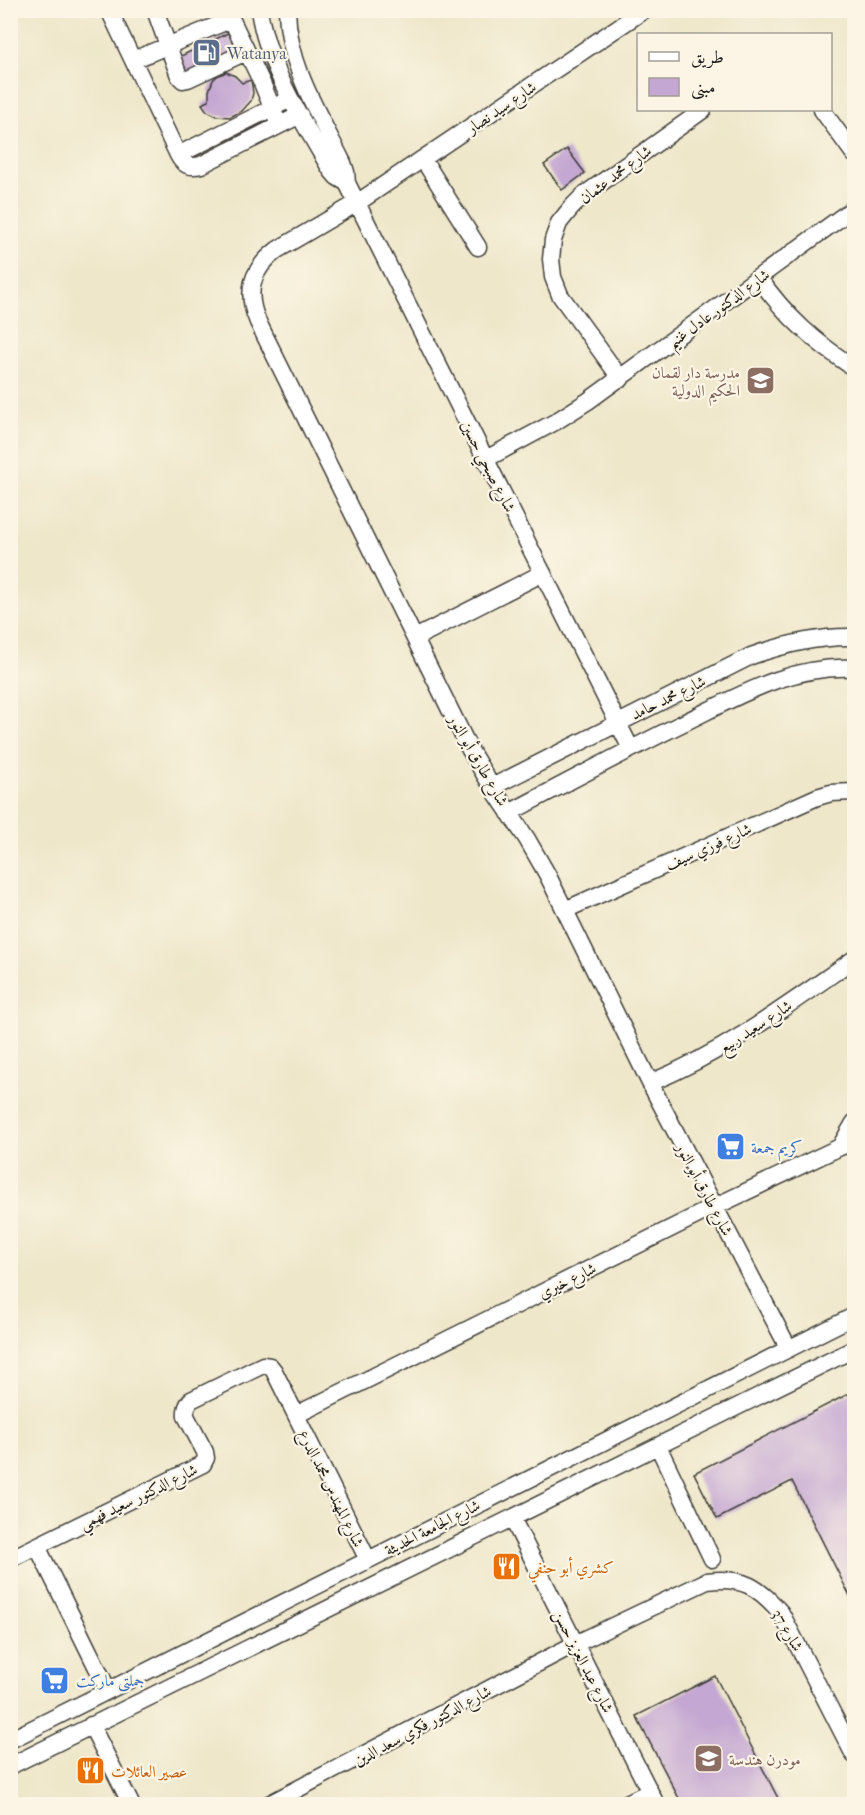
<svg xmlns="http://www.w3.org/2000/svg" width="865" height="1815" font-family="'IM FELL French Canon',Amiri,serif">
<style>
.building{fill:#c4a7d2}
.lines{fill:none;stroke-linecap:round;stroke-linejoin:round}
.minor-casing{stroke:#3c3a36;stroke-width:19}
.minor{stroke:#fff;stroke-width:16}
.labels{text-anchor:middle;stroke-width:4.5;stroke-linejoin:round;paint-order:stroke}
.service-label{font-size:16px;fill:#4e5e75;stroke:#fcf5e5;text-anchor:start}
.street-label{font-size:16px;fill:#1c1c1c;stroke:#fcf5e5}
.education-label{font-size:16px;fill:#785e54;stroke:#fcf5e5;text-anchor:end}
.shop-label{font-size:16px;fill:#366cbe;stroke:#fcf5e5;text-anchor:start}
.food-label{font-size:16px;fill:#c56008;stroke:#fcf5e5;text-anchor:start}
</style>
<rect width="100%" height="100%" fill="#fcf5e5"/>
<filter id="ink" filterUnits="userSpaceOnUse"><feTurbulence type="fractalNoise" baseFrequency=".0167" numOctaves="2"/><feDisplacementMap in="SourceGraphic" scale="12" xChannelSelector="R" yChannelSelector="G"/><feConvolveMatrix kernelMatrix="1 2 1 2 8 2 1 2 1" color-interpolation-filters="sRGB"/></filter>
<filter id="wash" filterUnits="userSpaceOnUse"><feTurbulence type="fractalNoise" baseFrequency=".008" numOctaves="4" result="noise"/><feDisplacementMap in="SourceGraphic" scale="24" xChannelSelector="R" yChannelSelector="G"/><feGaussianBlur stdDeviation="1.35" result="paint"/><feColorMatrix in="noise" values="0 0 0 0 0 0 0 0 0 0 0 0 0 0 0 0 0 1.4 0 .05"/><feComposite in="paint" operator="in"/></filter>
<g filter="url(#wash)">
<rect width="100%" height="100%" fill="#eee7ca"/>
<g id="blocks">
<path class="building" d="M228,33l9,19 -49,24 -9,-19z
M226,72l9,4 7,7 9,-3 2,13 -2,8 -9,10 -12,6 -13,-1 -10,-5 -5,-7 7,-4v-9l4,-11 4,-4z
M567,149l18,24 -23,17 -18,-25z
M854,1391v213l-62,-123 -75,38 -23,-46z
M715,1676l66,128h-65l-1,-1 -3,1h-30l-46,-88z"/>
</g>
</g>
<g filter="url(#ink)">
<use href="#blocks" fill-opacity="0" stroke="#3c3a36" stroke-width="1.5"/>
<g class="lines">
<defs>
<path id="minor" d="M109,10l69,145c5,10 12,13 23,10l99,-50
M155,10l24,66 4,4 5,-1 58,-27
M227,10l35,73 17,42
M259,10c9,58 43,110 72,160l6,7 10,6
M287,10c1,56 32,104 56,153l3,9 1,11 284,566
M644,10l-287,193 -80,47c-26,20 -32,42 -19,72l212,428 22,37 35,52 20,35 103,209 139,266
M133,60l97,-40
M822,110l32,44
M178,155l104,-52
M423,159l55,88
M759,278c27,39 56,64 95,90
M621,379l-61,-84 -7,-18 -2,-18 2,-19 6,-17 12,-15 13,-13 119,-85
M486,459l69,-37 33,-21 266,-193
M415,638l128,-65
M492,787l259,-131c34,-12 67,-20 103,-19
M509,813c57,-30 113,-60 170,-88 56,-27 111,-61 175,-57
M565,910l252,-113 14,-4 23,-1
M650,1083c75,-31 138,-78 204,-124
M840,1147l14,-24
M296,1415l418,-208 126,-60 14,-5
M658,1446l54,113
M512,1518l144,286
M37,1546l71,144
M10,1559l193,-95 3,-6 -1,-6 -19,-36c-1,-7 1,-11 5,-16l72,-35 7,1 4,5 94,189
M91,1725l40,79
M10,1740l844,-424
M10,1766l844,-417
M269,1804l306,-160 132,-63c35,-5 52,6 74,32l73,142
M625,1804l24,-12"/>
</defs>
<use href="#minor" class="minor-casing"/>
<use href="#minor" class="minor"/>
</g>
</g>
<defs>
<symbol id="fuel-square" viewBox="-11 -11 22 22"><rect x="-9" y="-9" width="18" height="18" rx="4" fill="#5c6f8a" stroke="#fcf5e5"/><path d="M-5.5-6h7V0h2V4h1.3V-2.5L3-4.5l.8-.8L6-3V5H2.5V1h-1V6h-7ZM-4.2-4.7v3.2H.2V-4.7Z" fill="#fff"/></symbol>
<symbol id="school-square" viewBox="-11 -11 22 22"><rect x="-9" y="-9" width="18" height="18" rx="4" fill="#8d6e63" stroke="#fcf5e5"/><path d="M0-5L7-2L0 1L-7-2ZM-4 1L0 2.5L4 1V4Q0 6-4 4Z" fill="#fff"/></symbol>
<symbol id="supermarket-square" viewBox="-11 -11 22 22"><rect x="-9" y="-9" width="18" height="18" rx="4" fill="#3f7fe0" stroke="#fcf5e5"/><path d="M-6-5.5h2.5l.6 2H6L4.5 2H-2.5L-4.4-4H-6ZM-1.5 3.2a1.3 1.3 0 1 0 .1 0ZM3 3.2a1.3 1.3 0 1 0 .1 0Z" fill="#fff"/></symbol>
<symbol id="restaurant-square" viewBox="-11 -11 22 22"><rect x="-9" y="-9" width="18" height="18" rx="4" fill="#e8710a" stroke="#fcf5e5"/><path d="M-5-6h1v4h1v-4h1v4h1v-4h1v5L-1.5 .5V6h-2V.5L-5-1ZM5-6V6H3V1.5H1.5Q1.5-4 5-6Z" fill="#fff"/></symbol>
<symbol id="university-square" viewBox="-11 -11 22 22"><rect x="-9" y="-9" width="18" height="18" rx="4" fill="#8d6e63" stroke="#fcf5e5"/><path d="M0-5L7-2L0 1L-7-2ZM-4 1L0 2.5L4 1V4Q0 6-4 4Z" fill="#fff"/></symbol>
</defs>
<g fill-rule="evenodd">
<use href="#fuel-square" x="190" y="36" width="33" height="33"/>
<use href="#school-square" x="744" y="364" width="33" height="33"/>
<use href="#supermarket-square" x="714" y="1130" width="33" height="33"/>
<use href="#restaurant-square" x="490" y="1550" width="33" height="33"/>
<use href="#supermarket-square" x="38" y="1664" width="33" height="33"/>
<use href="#university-square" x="692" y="1742" width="33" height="33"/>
<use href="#restaurant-square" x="74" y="1754" width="33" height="33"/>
</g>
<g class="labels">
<g class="service-label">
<text x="227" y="59">Watanya</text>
</g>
<g class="street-label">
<text transform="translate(501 107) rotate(-34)" y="6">شارع سيد نصار</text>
<text transform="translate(615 174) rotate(-37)" y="6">شارع محمد عثمان</text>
<text transform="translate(718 308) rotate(-36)" y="6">شارع الدكتور عادل غنيم</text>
<text transform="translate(489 466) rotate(63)" y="6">شارع صبحي حسين</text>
<text transform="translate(668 697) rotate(-26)" y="6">شارع محمد حامد</text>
<text transform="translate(479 760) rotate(60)" y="6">شارع طارق أبو النور</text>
<text transform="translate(708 846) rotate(-24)" y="6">شارع فوزي سيف</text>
<text transform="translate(755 1026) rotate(-33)" y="6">شارع سعيد ربيع</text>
<text transform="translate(705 1189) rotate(62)" y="6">شارع طارق أبو النور</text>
<text transform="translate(567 1280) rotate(-26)" y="6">شارع خيري</text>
<text transform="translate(332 1488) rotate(64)" y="6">شارع المهندس محمد الدرع</text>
<text transform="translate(138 1496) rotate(-26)" y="6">شارع الدكتور سعيد فهمي</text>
<text transform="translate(432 1527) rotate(-27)" y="6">شارع الجامعة الحديثة</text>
<text transform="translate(788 1630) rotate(59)" y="6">شارع 37</text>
<text transform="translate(584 1661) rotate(63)" y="6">شارع عبد العزيز حسن</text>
<text transform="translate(422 1725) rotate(-28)" y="6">شارع الدكتور فكري سعد الدين</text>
</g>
<g class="education-label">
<text x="740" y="378">مدرسة دار لقمان<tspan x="740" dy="18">الحكيم الدولية</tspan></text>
<text x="729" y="1765" text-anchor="start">مودرن هندسة</text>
</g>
<g class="shop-label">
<text x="751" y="1153">كريم جمعة</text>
<text x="76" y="1686">جملتى ماركت</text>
</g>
<g class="food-label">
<text x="528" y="1573">كشري أبو حنفي</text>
<text x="111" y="1777">عصير العائلات</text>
</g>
</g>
<rect width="865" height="1815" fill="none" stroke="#fcf5e5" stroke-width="36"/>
<rect x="637" y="33" width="195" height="78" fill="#fcf5e5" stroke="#a29e95" stroke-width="1.5"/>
<rect x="649" y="52" width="30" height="9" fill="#ffffff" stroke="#a29e95" stroke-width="1.5"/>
<text x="691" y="63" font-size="18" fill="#1c1c1c">طريق</text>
<rect x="649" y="78" width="30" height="18" fill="#c4a7d2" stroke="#a29e95" stroke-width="1.5"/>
<text x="691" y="93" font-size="18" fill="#1c1c1c">مبنى</text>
</svg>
